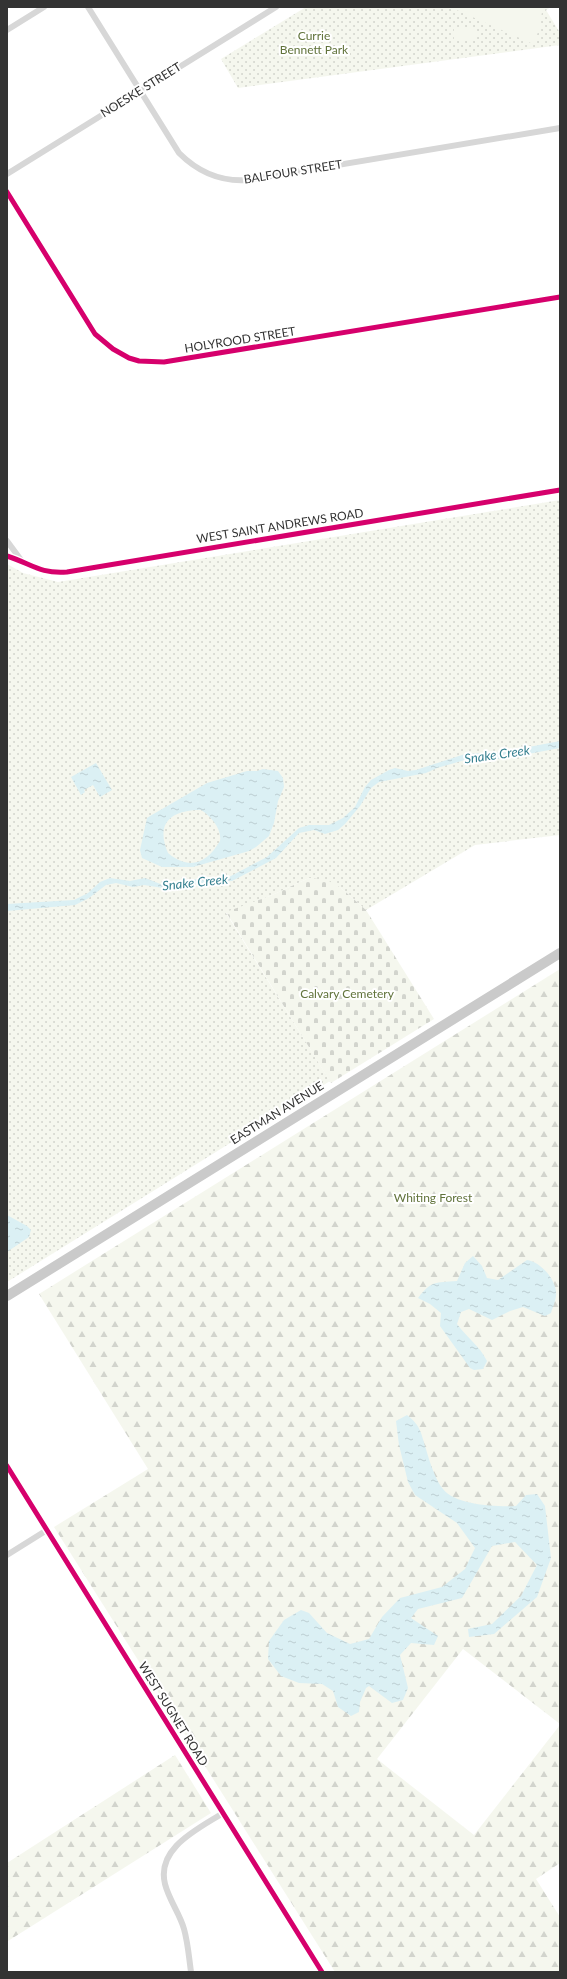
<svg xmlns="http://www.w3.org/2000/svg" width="567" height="1979" font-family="Lato,sans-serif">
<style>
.green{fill:url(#green-dots)}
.forest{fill:url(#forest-firs)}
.cemetery{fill:url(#cemetery-stones)}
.pitch{fill:#f5f7ee}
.water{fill:url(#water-ripples);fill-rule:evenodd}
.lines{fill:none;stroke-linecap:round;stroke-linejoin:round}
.minor{stroke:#d7d7d7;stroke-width:6}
.primary{stroke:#cacaca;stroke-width:10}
.cycleway-casing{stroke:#fff;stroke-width:8}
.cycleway{stroke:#d6006c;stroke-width:5}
.labels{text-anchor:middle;stroke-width:4;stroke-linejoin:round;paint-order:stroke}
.park-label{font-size:12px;fill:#61733b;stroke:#fff}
.street-label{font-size:12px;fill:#333;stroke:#fff}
.water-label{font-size:13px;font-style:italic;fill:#347f8f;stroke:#fff}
</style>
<defs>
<pattern id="green-dots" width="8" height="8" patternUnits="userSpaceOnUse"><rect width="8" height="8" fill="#f5f7ee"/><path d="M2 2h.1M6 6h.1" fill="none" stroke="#d2d4cd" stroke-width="1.8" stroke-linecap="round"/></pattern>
<pattern id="forest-firs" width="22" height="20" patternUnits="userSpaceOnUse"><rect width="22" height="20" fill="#f5f7ee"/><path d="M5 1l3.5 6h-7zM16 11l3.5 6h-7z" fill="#d2d4cd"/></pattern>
<pattern id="cemetery-stones" width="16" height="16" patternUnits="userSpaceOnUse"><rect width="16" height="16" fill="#f5f7ee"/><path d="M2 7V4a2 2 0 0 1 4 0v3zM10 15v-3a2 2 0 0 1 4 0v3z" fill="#d2d4cd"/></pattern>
<pattern id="water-ripples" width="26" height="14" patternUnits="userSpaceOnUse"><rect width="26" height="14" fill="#dbf0f4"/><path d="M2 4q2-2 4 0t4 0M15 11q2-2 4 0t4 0" fill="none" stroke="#bcced2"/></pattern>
</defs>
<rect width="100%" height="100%" fill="#fff"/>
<path class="green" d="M306,7h245l-5,3 14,23v12l-322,43 -17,-29z
M560,500v335l-85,10 -109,65 -25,-22 -32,-10 -39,18 -44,17 104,168 -323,201v-718l16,9 35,9z"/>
<path class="forest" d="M560,969v755l-97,-75 -86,110 97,76 86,-110v138l-24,16 24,38v55h-225l-281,-445 94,-58 -109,-175z
M175,1755l36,58 -203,128 -1,-78z"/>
<path class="cemetery" d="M309,878l18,2 14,8 25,22 68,109 -103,64 -105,-171 44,-16z"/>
<path class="pitch" d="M450,7h93l-5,25 -5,12z
M454,27h21v14h-21z"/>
<path class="water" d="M560,741v7l-58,11 -30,-1 -35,10 -11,5 -47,9 -8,6 -11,18 -15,18 -7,6 -13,4 -11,-4 -15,3 -23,25 -44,23 -23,1 -46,6 -19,-3 -11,2 -17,-4 -10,2 -17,13 -14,7 -68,6v-7l67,-4 14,-7 12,-11 10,-4 20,3 15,-3 18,7 21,-5 45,-3 38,-20 32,-29 10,-3h20l14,-7 12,-11 10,-20 6,-7 18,-10 6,-2 13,3 8,-1 49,-16 38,-2z
M96,763l16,27 -12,7 -7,-12 -9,5 1,2 -4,3 -10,-18z
M263,769l15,2 5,7 1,9 -6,14 -4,22 -5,13 -13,11 -7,4 -56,16h-31l-20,-9 -2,-8 7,-32 3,-2 57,-33 40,-12h10zM201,810c10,6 21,19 19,31 -13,22 -30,30 -52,12 -13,-30 3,-43 33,-43z
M7,1215l20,11 4,4 -2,7 -22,15z
M473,1256l9,10 5,12 11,2 29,-20c13,2 27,17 29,31 1,7 -3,15 -5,22l-6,3 -22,-9 -13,4 -18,9 -23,-11 -8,3 -4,12c11,15 22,21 30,37l-4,8 -9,1 -4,-2 -30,-42 1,-13 -11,-9 -12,-6c14,-18 17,-15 39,-17l8,-18z
M407,1415c14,11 14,18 19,34 3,11 10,32 17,40 12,16 53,18 73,17l10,-11 11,-1 8,12 6,52 -14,39 -43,37 -25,3 -1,-8 24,-5 29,-28 16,-31 -22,-23 -23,4 -30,52 -44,11 -7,9 27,18 -4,9 -23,-2 -11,12 8,33 -5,12 -11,3 -23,-17 -3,2 -6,14 -1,10 -8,4 -13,-9 -5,-16 -11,-7 -23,-1 -18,-7 -13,-17 1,-18 15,-21 17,-10 8,3 18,20 23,11 19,-5 13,-22 18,-19 42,-11 23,-18 10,-21 -18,-25 -42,-28 -7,-13 -9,-37 -3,-24z"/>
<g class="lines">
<path class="minor" d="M88,7l91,146c19,19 42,29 69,27l312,-52
M7,30l37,-23
M7,174l269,-167
M7,192l88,142 18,15 16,9 10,3 25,1 396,-65
M7,541l14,19
M7,556c25,8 32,18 60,16l493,-82
M7,1466l315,506
M7,1555l40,-25
M191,1972c-2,-14 -3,-29 -7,-43 -4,-15 -15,-29 -19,-45 -9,-36 33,-55 58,-71"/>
<path class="primary" d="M7,1296l553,-343"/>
<defs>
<path id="cycleway" d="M7,192l88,142 18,15 16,9 10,3 25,1 396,-65
M7,556c25,8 32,18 60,16l493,-82
M7,1466l315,506"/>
</defs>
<use href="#cycleway" class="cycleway-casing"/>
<use href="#cycleway" class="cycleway"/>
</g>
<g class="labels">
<g class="park-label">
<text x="314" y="40">Currie<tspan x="314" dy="14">Bennett Park</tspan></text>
<text x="347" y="998">Calvary Cemetery</text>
<text x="433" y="1202">Whiting Forest</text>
</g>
<g class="street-label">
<text transform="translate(141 90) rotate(-32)" y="4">NOESKE STREET</text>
<text transform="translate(293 172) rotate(-9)" y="4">BALFOUR STREET</text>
<text transform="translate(240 340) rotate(-9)" y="4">HOLYROOD STREET</text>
<text transform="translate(280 526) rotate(-9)" y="4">WEST SAINT ANDREWS ROAD</text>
<text transform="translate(277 1113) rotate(-32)" y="4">EASTMAN AVENUE</text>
<text transform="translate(173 1714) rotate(58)" y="4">WEST SUGNET ROAD</text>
</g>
<g class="water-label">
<text transform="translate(497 754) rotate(-8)" y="5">Snake Creek</text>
<text transform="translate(195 882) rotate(-6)" y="5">Snake Creek</text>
</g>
</g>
<rect width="567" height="1979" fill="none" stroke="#333333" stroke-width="16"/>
</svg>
